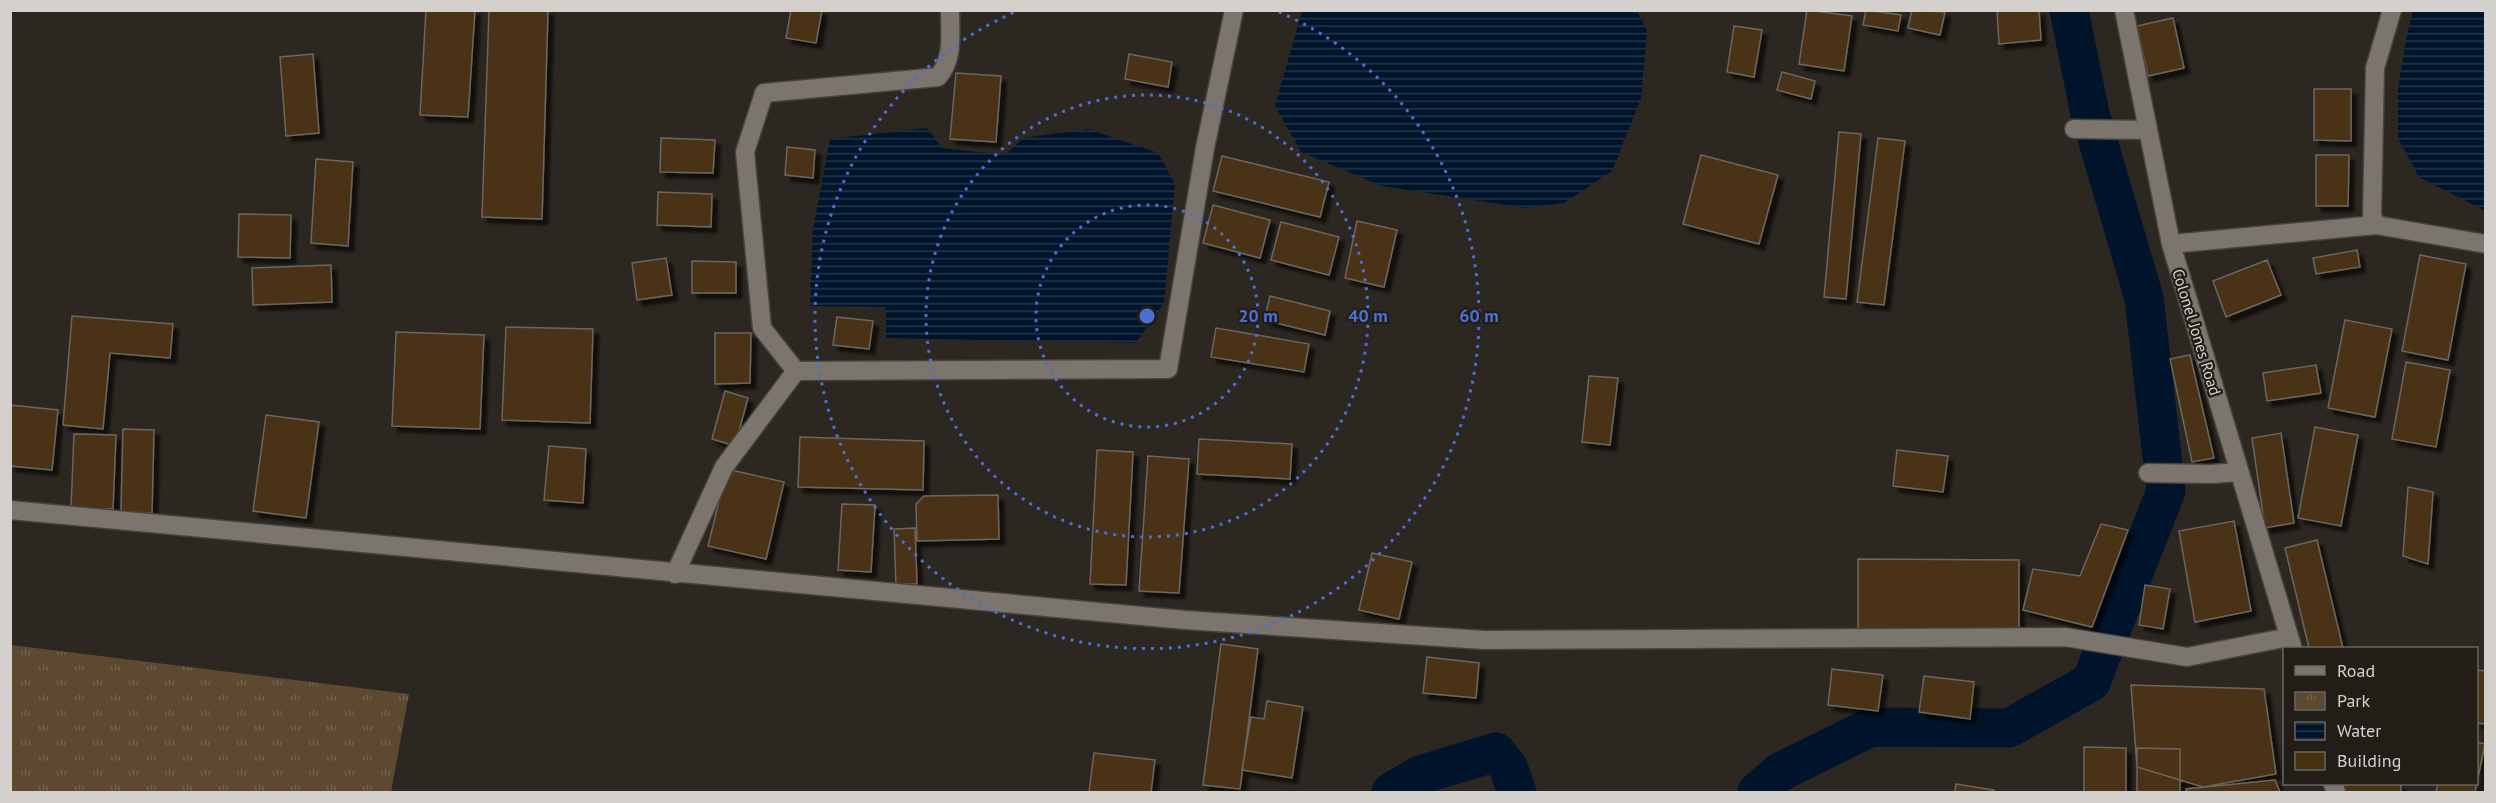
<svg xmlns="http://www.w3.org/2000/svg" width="2496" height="803" font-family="'PT Sans',sans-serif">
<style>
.park{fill:url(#park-tufts)}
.water{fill:url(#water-rules)}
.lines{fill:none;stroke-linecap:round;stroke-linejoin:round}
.canal{stroke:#00152b;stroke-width:39}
.building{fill:#483212;stroke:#6c665f;stroke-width:1.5;filter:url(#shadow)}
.minor-casing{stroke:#46423d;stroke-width:21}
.minor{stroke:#7b756e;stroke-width:18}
.ring{fill:none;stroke:#4b6fd5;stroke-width:3;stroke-dasharray:3 6}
.labels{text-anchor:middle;stroke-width:4.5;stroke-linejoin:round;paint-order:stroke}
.street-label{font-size:16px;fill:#d4d1cd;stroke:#221d17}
.centre{fill:#4b6fd5;stroke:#221d17;stroke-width:3}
.ring-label{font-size:18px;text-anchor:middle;font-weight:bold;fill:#4b6fd5;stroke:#221d17;stroke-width:4.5;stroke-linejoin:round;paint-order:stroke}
</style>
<defs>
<pattern id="park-tufts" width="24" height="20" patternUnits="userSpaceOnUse" patternTransform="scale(1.5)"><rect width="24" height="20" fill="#5c4930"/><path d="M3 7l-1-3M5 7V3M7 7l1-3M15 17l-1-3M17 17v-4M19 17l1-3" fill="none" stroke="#72624d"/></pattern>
<pattern id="water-rules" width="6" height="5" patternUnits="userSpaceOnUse" patternTransform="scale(1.5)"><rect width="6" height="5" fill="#00152b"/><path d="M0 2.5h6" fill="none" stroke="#243649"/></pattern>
<filter id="shadow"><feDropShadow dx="5.5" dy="5.5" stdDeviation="1.5" flood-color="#0009"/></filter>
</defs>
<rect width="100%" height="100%" fill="#2c2721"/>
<path class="park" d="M11,645l398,49 -18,98h-380z"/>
<path class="water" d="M1302,11h335l10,19 -6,68 -29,73 -48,32 -38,5 -144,-22 -81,-34 -26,-46z
M2413,11h72v200l-66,-34 -21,-39v-50l8,-49z
M927,128l15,20 63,7 18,-17 65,-9 70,24 17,31 -11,119 -28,40 -250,-5v-31l-76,-1 3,-76 17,-91z"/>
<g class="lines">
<path class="canal" d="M1391,792l29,-17 76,-23 12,15 9,25
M1757,792l23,-20 91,-45 138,1 82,-46 75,-191 -22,-193 -54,-184 -21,-104"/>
</g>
<path class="building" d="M426,10h49l-7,107 -48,-2z
M489,10h59l-6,209 -60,-2z
M791,10h31l-6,33 -30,-5z
M1807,10l45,6 -8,55 -45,-7z
M1866,10l35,5 -3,16 -35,-6z
M1912,10l33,2 -5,23 -32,-7z
M1997,10h42l2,30 -42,4z
M2173,18l11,50 -36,8 -11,-50z
M1734,26l28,4 -8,47 -27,-5z
M313,54l6,79 -33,3 -6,-79z
M1129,54l43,8 -4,25 -43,-8z
M1782,72l33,9 -4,18 -34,-9z
M956,73l45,3 -5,66 -46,-3z
M2314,89h37v52l-37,-1z
M1839,132l22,2 -15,165 -22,-2z
M661,138l54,2 -2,33 -53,-1z
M1878,138l27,3 -21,164 -27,-3z
M787,147l28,3 -2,28 -28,-3z
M1701,155l77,20 -19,69 -76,-20z
M2316,155h33l-1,51h-32z
M1222,156l107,26 -9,35 -107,-26z
M316,159l37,3 -5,84 -37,-3z
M658,192l54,2 -1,33 -54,-2z
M1213,205l57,15 -10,38 -57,-15z
M239,214l52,1 -1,43 -52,-1z
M1357,221l40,9 -13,57 -39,-9z
M1281,222l58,15 -10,38 -58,-15z
M2357,250l3,17 -44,7 -3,-16z
M2420,255l46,9 -18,96 -46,-9z
M666,258l6,37 -35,5 -5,-37z
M2267,260l14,35 -55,22 -13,-36z
M692,261l44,1v31h-44z
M331,265l1,37 -79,3 -1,-37z
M1270,296l60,15 -5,24 -61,-15z
M72,316l101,8 -3,34 -60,-5 -7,76 -40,-4z
M837,317l36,4 -4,28 -36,-4z
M2345,320l47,9 -17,88 -47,-9z
M506,327l87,2 -3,94 -88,-3z
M1216,328l93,16 -5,28 -93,-15z
M396,332l88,3 -4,94 -88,-3z
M715,333h36l-1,50 -35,1z
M2190,355l24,103 -22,4 -22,-103z
M2406,362l44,8 -14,77 -44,-8z
M2316,365l5,28 -54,8 -4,-28z
M1589,376l29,2 -8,67 -28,-3z
M725,391l23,7 -13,48 -23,-7z
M10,405l48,5 -6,60 -42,-4z
M266,415l53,7 -13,96 -53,-7z
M2315,427l43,8 -17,91 -43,-8z
M123,429l31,1 -2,83 -31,-1z
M2281,433l13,90 -29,5 -13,-90z
M74,434l42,1 -3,74 -42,-1z
M800,437l124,4 -1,49 -125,-3z
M1199,439l93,5 -2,35 -93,-5z
M549,446l37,3 -3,54 -39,-3z
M1097,450l36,2 -7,133 -36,-1z
M1897,450l51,6 -5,36 -50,-6z
M1148,456l41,3 -10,134 -40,-2z
M727,469l57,13 -18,77 -58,-13z
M2408,487l25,5 -5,72 -25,-8z
M998,495l1,44 -82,2 -1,-37 8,-8z
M842,504l33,1 -4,67 -33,-2z
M2234,521l17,90 -56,11 -16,-91z
M2101,524l27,6 -36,97 -69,-17 10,-41 47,7z
M915,528l2,56h-21l-2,-55z
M2317,540l26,108h-34l-24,-100z
M1372,553l40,9 -13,57 -40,-9z
M1858,559l161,1v73l-161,-1z
M2145,585l25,4 -7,40 -24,-4z
M1221,644l37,5 -18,140 -37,-4z
M1427,657l52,6 -3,35 -53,-5z
M1832,669l51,6 -5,36 -50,-6z
M2476,670l10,1v53l-10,-1z
M1924,676l50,6 -4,37 -51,-7z
M2131,685l133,4 12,85 -73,13 -66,-20z
M1267,701l36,6 -11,71 -50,-8 9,-53 13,2z
M2476,742l9,2 -10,48h-39l2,-8h38z
M2084,747l42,1v44h-42z
M2137,748l43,1v43h-43z
M1094,753l61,7 -4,32h-62z
M2275,780l5,12h-93l-1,-3z
M1956,784l38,6 -1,2h-38z
M2339,784h62v8h-61z"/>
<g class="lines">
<defs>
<path id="minor" d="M950,10c0,24 4,49 -12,67l-174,16 -19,59 17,176 34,43 372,-2 37,-221 29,-138
M2124,10l47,234 121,402
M2074,129l74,1
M2376,225l-4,-9 3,-148 17,-58
M2171,244l205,-19 110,19
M2148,473l63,1 28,-2
M10,510l1175,110 299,20 581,-3 122,20 102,-20
M675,574l49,-107 72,-96
M2333,784l3,8"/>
</defs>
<use href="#minor" class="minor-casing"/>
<use href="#minor" class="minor"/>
</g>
<g class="ring">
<circle cx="1147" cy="316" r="111"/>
<circle cx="1147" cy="316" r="221"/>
<path d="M1279 12A332 332 0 1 1 1015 12"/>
</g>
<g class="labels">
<g class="street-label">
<text transform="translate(2197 332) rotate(73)" y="6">Colonel Jones Road</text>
</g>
</g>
<circle cx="1147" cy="316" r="9" class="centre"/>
<g class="ring-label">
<text x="1258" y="322">20 m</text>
<text x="1368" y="322">40 m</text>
<text x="1479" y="322">60 m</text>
</g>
<rect width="2496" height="803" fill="none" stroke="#d4d1cd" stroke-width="24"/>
<rect x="2283" y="647" width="195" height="138" fill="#221d17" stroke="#696560" stroke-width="1.5"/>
<rect x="2295" y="666" width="30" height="9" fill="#7b756e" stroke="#696560" stroke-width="1.5"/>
<text x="2337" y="677" font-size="18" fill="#d4d1cd">Road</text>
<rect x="2295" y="692" width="30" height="18" fill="url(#park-tufts)" stroke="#696560" stroke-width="1.5"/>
<text x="2337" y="707" font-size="18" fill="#d4d1cd">Park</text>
<rect x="2295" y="722" width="30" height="18" fill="url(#water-rules)" stroke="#696560" stroke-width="1.5"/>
<text x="2337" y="737" font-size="18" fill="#d4d1cd">Water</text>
<rect x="2295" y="752" width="30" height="18" fill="#483212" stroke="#696560" stroke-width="1.5"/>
<text x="2337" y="767" font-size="18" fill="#d4d1cd">Building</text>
</svg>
